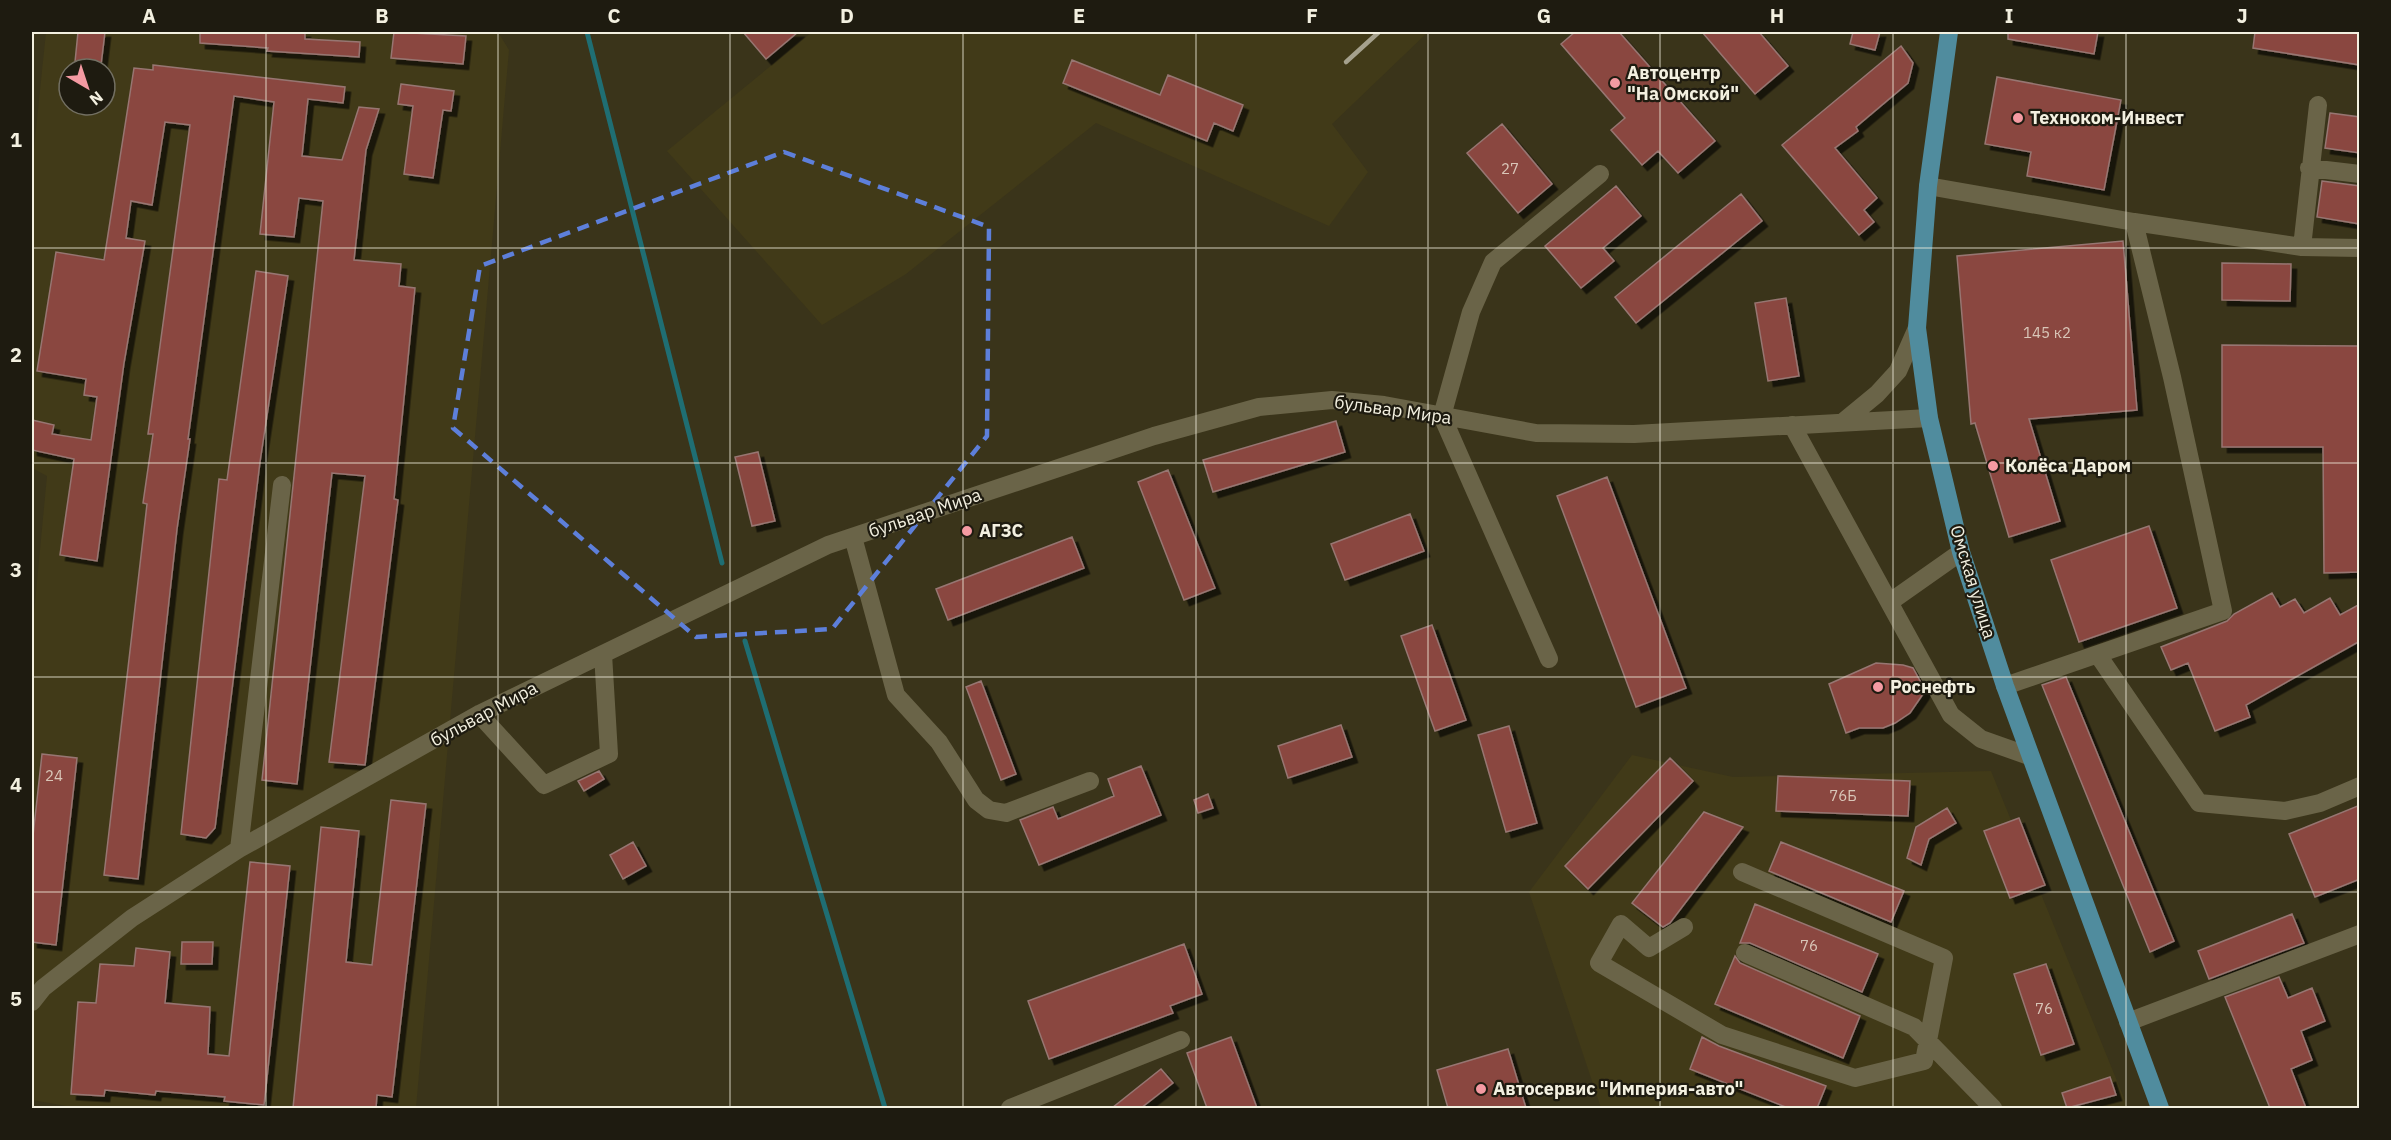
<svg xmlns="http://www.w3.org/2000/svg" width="2391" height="1140" font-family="'IBM Plex Sans',sans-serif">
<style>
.built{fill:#413a18;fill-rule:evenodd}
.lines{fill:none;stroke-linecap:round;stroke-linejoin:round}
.stream{stroke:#1f6e73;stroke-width:5}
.building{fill:#8a4740;stroke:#977672;stroke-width:1.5;filter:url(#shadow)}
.minor{stroke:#6a6448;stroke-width:18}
.major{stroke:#508c9e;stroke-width:18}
.rail{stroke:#a5a18d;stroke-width:4.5}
.marked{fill:none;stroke:#5d7fda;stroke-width:4.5;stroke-dasharray:12 8;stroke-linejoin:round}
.grid{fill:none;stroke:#f3f0e0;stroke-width:1.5;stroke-opacity:0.55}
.poi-dot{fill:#f49aa2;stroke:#1e1b10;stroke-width:2}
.labels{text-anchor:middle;stroke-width:4.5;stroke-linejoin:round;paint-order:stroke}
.number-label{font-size:15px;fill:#d9c6b8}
.poi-label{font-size:18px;font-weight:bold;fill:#f3f0e0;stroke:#1e1b10;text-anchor:start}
.street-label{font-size:18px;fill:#f3f0e0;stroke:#1e1b10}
.neatline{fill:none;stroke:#f3f0e0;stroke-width:2}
.grid-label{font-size:20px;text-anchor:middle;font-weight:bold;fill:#f3f0e0}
</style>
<defs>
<filter id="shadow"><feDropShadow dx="5.5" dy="5.5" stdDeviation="0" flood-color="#0009"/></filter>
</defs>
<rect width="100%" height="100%" fill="#3a341a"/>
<path class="built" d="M46,32h452l11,18 -93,1058h-338l-46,-8v-466l15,-158 -15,-8v-300zM69,69h36v36h-36z
M812,32h616l-96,92 36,48 -39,54 -233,-103 -190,151 -84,51 -155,-174z
M1632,755l101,22 258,-6 137,337h-527l-72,-216z"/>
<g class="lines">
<path class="stream" d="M587,32l135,531
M745,641l140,467"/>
</g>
<path class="building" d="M78,32h27l-4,33 -26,-3z
M200,32h105v7l55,3 -1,15 -92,-6 1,-3 -68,-5z
M394,32l72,4 -3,28 -72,-6z
M743,32h55l-32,27z
M1575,32h44l96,109 -37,32 -20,-22 -16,14 -31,-35 14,-12 -64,-74z
M1702,32h57l29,34 -33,28z
M1853,32h27l-5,18 -25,-6z
M2008,32h90l-4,22 -86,-15z
M2255,32h105v33l-107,-17z
M1901,46l12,17 -5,20 -52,44 2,4 -23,17 42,50 -13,12 10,12 -15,13 -77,-90z
M1072,60l88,35 8,-20 75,30 -10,26 -19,-8 -7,18 -144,-58z
M153,65l192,22 -2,16 -35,-4 -6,57 40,4 17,-53 20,2 -13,41 -12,110 47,4 -2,22 16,2 -21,211 4,1 -33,265 -36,-3 36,-286 -33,-3 -35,311 -35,-4 61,-579 -24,-3 -5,39 -34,-3 14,-132 -40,-6 -46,343h2l-13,90 -39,350 -34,-4 43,-371 -4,-1 10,-69h-5l42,-309 -25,-3 -13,83 -21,-4 -5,37 19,3 -21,122 -27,198 -37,-6 14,-96 -42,-9v-30l22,5 -2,9 39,6 6,-43 -13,-2 2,-16 -49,-8 19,-119 48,8 30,-192 19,2z
M1997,77l124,23 -17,90 -77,-14 4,-24 -46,-8z
M401,84l53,7 -3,20 -8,-1 -10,68 -29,-4 9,-68 -15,-2z
M2330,113l30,4v36l-35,-5z
M1502,124l50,60 -34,29 -51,-60z
M2322,181l38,5v38l-43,-7z
M1616,186l25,30 -38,32 11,13 -33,27 -36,-42z
M1741,194l21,27 -126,102 -21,-26z
M2123,241l14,169 -108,9 31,102 -51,16 -34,-114 -4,1 -14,-168z
M2222,263l69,1 -1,37 -68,-1z
M256,271l32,5 -28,186 -45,366 -9,10 -25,-4 38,-355 8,1z
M1786,298l13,78 -31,5 -13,-78z
M2222,345l138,1v226l-36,1 -1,-126h-101z
M1336,421l9,31 -132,40 -10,-32z
M758,452l17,69 -23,5 -17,-69z
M1168,470l47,118 -31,12 -46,-118z
M1607,477l79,211 -50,19 -79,-211z
M1410,514l14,37 -79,29 -14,-36z
M2149,526l28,82 -98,34 -28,-82z
M1072,537l12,31 -136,52 -12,-31z
M2272,593l8,14 15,-8 9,14 26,-15 10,17 20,-11v37l-114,64 4,12 -35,14 -27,-68 -17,7 -10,-23 66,-26 7,-7z
M1432,625l34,95 -31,11 -34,-95z
M1876,663l27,2 10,3 12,22 -2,4 -13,19 -15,10 -12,5h-24l-13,5 -17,-49z
M2066,677l108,264 -24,11 -108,-267z
M981,681l35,93 -15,6 -35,-93z
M1341,725l11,32 -64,21 -10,-32z
M1509,726l28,97 -31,9 -28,-97z
M42,754l35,4 -21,187 -24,-3v-97z
M1670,758l23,23 -105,108 -23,-23z
M1141,766l20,49 -122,50 -19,-45 33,-13 5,12 56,-23 -6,-17z
M599,771l5,8 -20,12 -6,-10z
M1778,776l132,5 -2,35 -132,-5z
M1208,794l5,14 -15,5 -4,-13z
M391,800l35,4 -34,293 -15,-2 -1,13h-83l28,-281 38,4 -13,131 26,3z
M2360,805v74l-45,18 -26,-63z
M1947,808l9,15 -27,16 -8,26 -14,-7 9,-31z
M1704,812l39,15 -73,96 -7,4 -31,-24z
M2019,818l26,67 -35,13 -26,-67z
M633,842l13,24 -23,13 -13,-24z
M1781,842l123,49 -13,31 -122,-51z
M250,862l40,4 -26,239 -40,-4 1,-4 -69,-6 -1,4 -50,-5 -1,6 -33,-2 7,-92 18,1 4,-39 34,2 2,-18 34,4 -5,51 45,4 -2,47 21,2z
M1755,904l123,50 -16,38 -112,-49h-10z
M2292,914l12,29 -95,36 -11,-28z
M182,942h31l-1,22h-31z
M1184,944l18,50 -32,12 3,7 -124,46 -21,-58z
M1735,956l5,7 120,53 -17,42 -128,-54z
M2046,964l28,80 -33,11 -27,-81z
M2279,977l9,21 24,-10 13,33 -24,10 11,29 -21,9 15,39h-36l-45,-111z
M1231,1037l26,71h-50l-20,-55z
M1702,1037l17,9 107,40 -9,22h-29l-98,-39z
M1508,1049l18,59h-78l-11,-38z
M1161,1069l12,14 -32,25h-29z
M2110,1077l6,18 -49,13 -5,-15z"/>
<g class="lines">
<path class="minor" d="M2309,168l51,6
M1928,186l206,36 38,155 51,234 -218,75
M2134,222l168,25 16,-142
M2302,247l58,1
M1843,422l34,-28 21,-23 19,-43
M1792,425l159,290 30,24 48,17
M853,537l43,158 43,47 37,58 13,10 17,3 84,-32
M1890,602l71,-50
M2098,655l101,148 86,8 35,-8 40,-17
M1549,659l-107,-243 29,-104 22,-50 107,-88
M479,714l65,71 65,-31 -6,-100
M239,849l43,-364
M1684,927l-35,21 -28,-24 -22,39 123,72 133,43 69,-17 20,-103 -202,-86
M1745,953l169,74 79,81
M32,1002l11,-14 89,-70 107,-69 240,-135 349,-169 326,-109 105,-29 73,-7 52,5 152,28 98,1 295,-16
M2128,1022l232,-88
M1010,1108l171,-68"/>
<path class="major" d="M1949,32l-21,154 -11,142 12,90 32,134 44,134 155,422"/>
<path class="rail" d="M1346,62l33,-30"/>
</g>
<path class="marked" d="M784,152l205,75 -2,209 -155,193 -136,8 -243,-209 27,-162z"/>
<path class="grid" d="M266,32v1076M498,32v1076M730,32v1076M963,32v1076M1196,32v1076M1428,32v1076M1660,32v1076M1893,32v1076M2126,32v1076M32,248h2328M32,463h2328M32,677h2328M32,892h2328"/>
<g class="poi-dot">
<circle cx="1615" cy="83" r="6"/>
<circle cx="2018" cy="118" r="6"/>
<circle cx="1993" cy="466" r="6"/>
<circle cx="967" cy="531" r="6"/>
<circle cx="1878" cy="687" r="6"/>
<circle cx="1481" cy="1089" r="6"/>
</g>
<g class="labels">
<g class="number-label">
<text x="1510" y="174">27</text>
<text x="2047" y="338">145 к2</text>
<text x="54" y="781">24</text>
<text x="1843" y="801">76Б</text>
<text x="1809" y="951">76</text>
<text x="2044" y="1014">76</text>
</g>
<g class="poi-label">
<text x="1627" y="79">Автоцентр<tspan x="1627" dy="21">"На Омской"</tspan></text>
<text x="2030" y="124">Техноком-Инвест</text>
<text x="2005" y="472">Колёса Даром</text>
<text x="979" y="537">АГЗС</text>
<text x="1890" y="693">Роснефть</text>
<text x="1493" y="1095">Автосервис "Империя-авто"</text>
</g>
<g class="street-label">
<text transform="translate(1393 410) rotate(8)" y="6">бульвар Мира</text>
<text transform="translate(925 513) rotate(-19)" y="6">бульвар Мира</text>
<text transform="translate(1973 582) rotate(73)" y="6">Омская улица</text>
<text transform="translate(484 714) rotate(-28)" y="6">бульвар Мира</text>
</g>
</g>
<rect width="2391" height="1140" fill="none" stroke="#1e1b10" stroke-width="66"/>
<g transform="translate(87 87) rotate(141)"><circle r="28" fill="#1e1b10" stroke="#737063" stroke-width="1.5"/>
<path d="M0-4.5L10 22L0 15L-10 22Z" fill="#f49aa2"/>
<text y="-9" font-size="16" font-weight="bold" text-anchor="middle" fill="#f3f0e0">N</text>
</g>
<rect x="33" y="33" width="2325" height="1074" class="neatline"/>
<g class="grid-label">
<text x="149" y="23">A</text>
<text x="382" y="23">B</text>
<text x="614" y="23">C</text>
<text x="847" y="23">D</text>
<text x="1079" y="23">E</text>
<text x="1312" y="23">F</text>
<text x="1544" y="23">G</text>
<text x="1777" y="23">H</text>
<text x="2009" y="23">I</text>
<text x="2242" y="23">J</text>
<text x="16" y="147">1</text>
<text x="16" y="362">2</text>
<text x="16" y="577">3</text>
<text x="16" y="792">4</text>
<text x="16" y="1006">5</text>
</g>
</svg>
